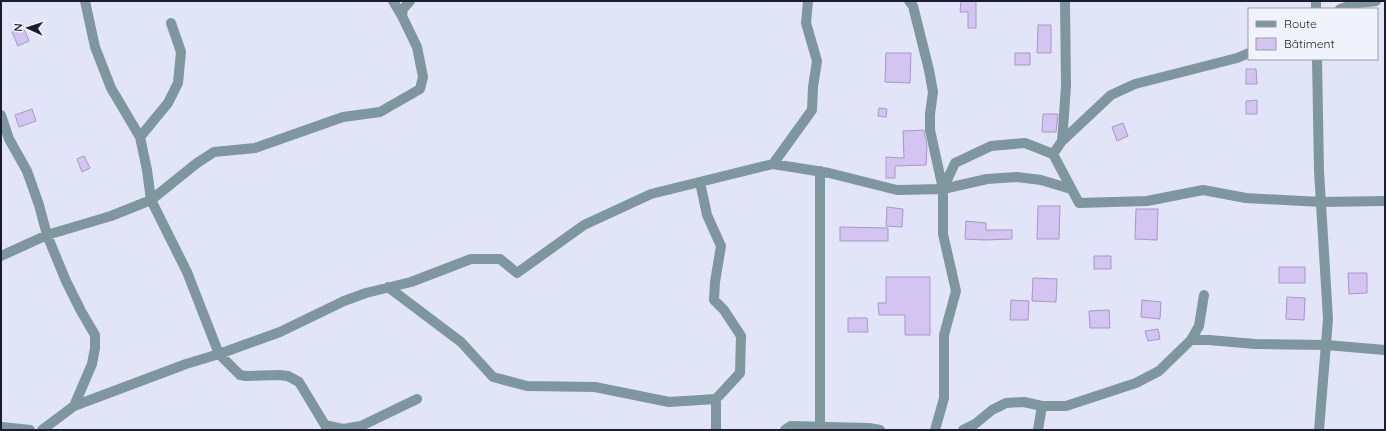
<svg xmlns="http://www.w3.org/2000/svg" width="1386" height="431" font-family="Quicksand,sans-serif">
<style>
.building{fill:#d3c4f2;stroke:#a798c4}
.lines{fill:none;stroke-linecap:round;stroke-linejoin:round}
.minor{stroke:#7e969e;stroke-width:10}
</style>
<rect width="100%" height="100%" fill="#e2e5f8"/>
<path class="building" d="M961,1h15v27h-8v-16h-8z
M1038,25h13v28h-14z
M23,27l6,14 -11,5 -6,-14z
M886,53h25l-1,30 -25,-1z
M1015,53h15v12h-15z
M1246,69h10l1,15h-11z
M1257,100v14h-11v-13z
M879,108l8,1 -1,8 -8,-1z
M32,109l4,12 -17,6 -4,-12z
M1043,114h15l-2,18h-14z
M1123,123l5,13 -11,5 -5,-14z
M924,130l3,16 -1,19 -31,1v12h-9v-21l18,1 -1,-27z
M84,156l6,12 -8,4 -5,-13z
M1038,206h22l-1,33h-22z
M887,207l16,2 -1,18 -16,-1z
M1136,209h22l-1,31 -22,-1z
M966,221l20,2v7h26v9l-27,1 -20,-1z
M840,227l48,1v13h-48z
M1094,256h17v13h-17z
M1279,267h26v16h-26z
M1348,273h19v20l-18,1z
M886,277h44v58h-25v-20h-26l-1,-12h8z
M1033,278l24,1 -1,23 -24,-1z
M1287,297l18,1 -1,22 -18,-1z
M1011,300l18,1 -1,19h-18z
M1142,300l19,2 -1,17 -19,-2z
M1109,310l1,18h-20l-1,-17z
M848,318h19l1,14h-20z
M1158,329l2,10 -12,2 -3,-10z"/>
<g class="lines">
<path class="minor" d="M85,1l10,46 16,41 29,49
M393,1l9,15
M909,1l4,5 16,64 4,22 -3,22v16l13,59v45l13,57 -12,44v63l-9,32
M1316,1v8
M1340,9l19,-6 17,-2
M171,23l10,29 -3,31 -10,20 -28,34 7,33 4,30 36,72 32,82 61,-22 64,-31 22,-8 45,-11 60,-23h29l17,14 67,-48 67,-31 122,-30 56,9 68,17 46,-1 44,-10 30,-2 24,3 30,9
M1317,59l2,112 9,148 -9,111
M1,115l8,24 18,32 12,34 8,30 19,46 15,30 14,24v13l-3,16 -18,42
M1062,141l49,-46 24,-11 102,-26 12,-5
M1053,154l26,49 68,-2 56,-11 43,8 75,4 64,-1
M773,164l39,-54 1,-23 4,-26 -11,-38 2,-22
M700,182l7,33 14,31 -6,36 -1,18 10,10 17,26 -1,37 -24,26v31
M943,189l12,-26 36,-17 34,-3 28,11 9,-13 2,-26 2,-29 -1,-85
M1,256l46,-21 64,-19 40,-16 46,-37 17,-11 41,-4 88,-31 37,-5 40,-23 3,-12 -6,-30 -15,-31 1,-7 7,-8
M388,287l73,55 32,35 34,9 68,1 74,15 47,-3
M1191,340h18l46,4 71,1 59,5
M325,425l18,4 18,-3 56,-27
M2,427l28,3
M42,430l32,-24 112,-42 33,-10 21,21 6,1 33,-1 9,1 11,6 29,48
M785,430l6,-4 78,2 11,2
M820,430v-259
M963,430l12,-6 17,-14 14,-7 18,-1 18,4h24l70,-23 23,-12 32,-31 8,-14 5,-31
M1038,430l4,-24"/>
</g>
<rect width="1386" height="431" fill="none" stroke="#1b1c2d" stroke-width="4"/>
<rect x="1248" y="8" width="130" height="52" fill="#f1f3fc" stroke="#9b9da9"/>
<rect x="1256" y="21" width="20" height="6" fill="#7e969e" stroke="#9b9da9"/>
<text x="1284" y="28" font-size="12" fill="#1b1c2d">Route</text>
<rect x="1256" y="38" width="20" height="12" fill="#d3c4f2" stroke="#9b9da9"/>
<text x="1284" y="48" font-size="12" fill="#1b1c2d">Bâtiment</text>
<g transform="translate(28 28) rotate(273)" stroke="#f1f3fc" stroke-width="3" paint-order="stroke">
<path d="M0-3L7 15L0 10L-7 15Z" fill="#1b1c2d"/>
<text y="-6" font-size="11" font-weight="bold" text-anchor="middle" fill="#1b1c2d">N</text>
</g>
</svg>
